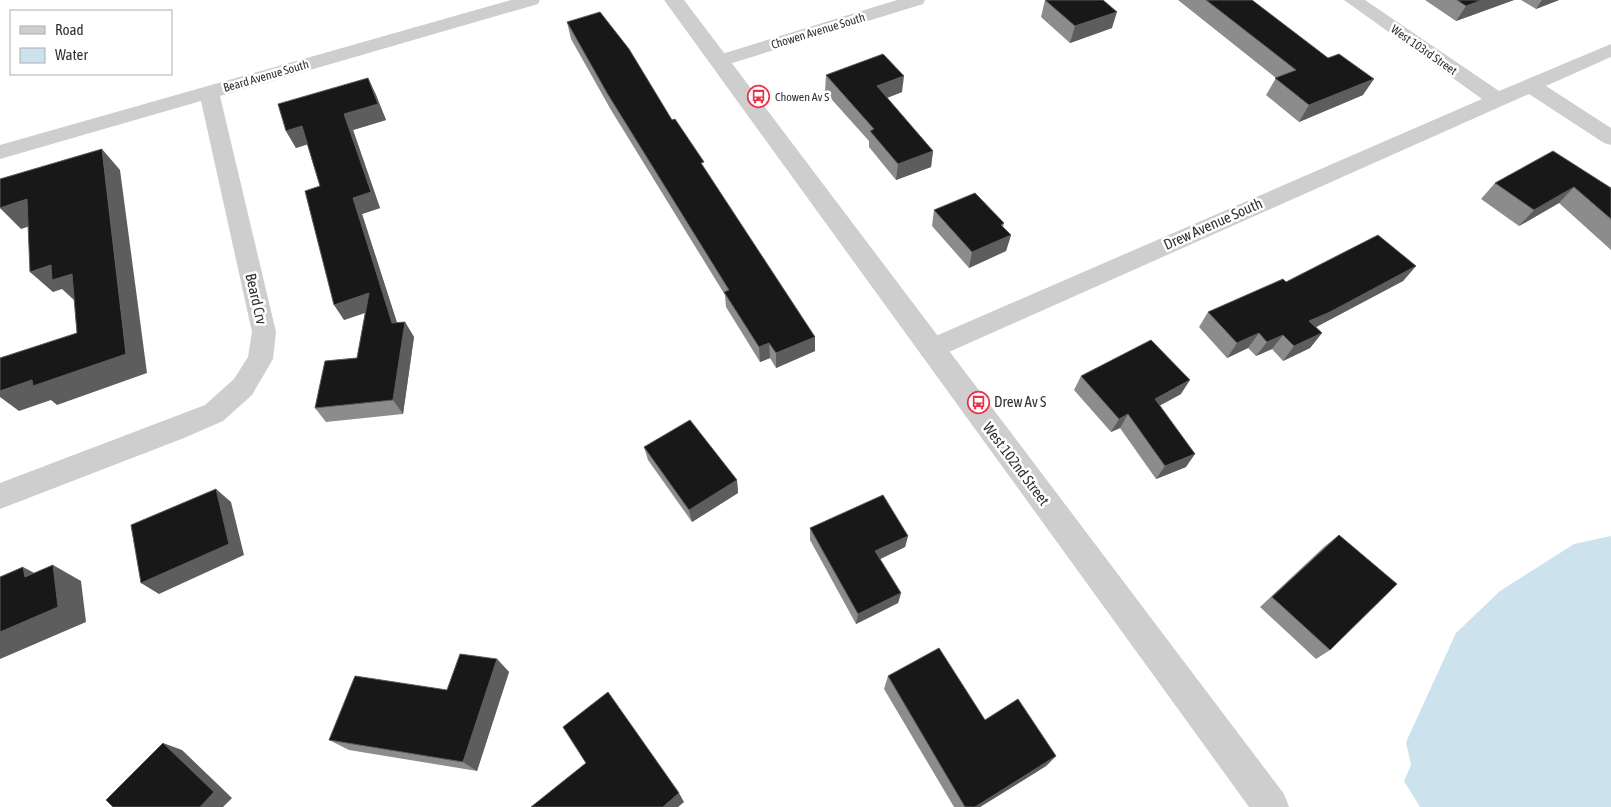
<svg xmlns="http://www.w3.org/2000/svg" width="1611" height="807" font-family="'Asap Condensed',sans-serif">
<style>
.water{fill:#cce3ee}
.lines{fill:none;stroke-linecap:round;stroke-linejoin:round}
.minor{fill:#cecece;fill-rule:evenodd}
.tertiary{fill:#cecece;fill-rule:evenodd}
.wall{fill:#8c8c8c}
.shaded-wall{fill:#5d5d5d}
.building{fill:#181818;stroke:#5d5d5d}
.labels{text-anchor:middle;stroke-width:5;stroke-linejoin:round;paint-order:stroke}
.far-street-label{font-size:12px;fill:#313131;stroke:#fff}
.far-poi-label{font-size:12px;fill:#313131;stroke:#fff;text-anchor:start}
.street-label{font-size:15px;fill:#313131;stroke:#fff}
.poi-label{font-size:15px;fill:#313131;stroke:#fff;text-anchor:start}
</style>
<rect width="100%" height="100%" fill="#fff"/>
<path class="water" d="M1611,536v271h-191l-16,-26 7,-16 -5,-23 50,-109 44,-42 74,-47z"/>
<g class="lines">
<path class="minor" d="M511,0h29l-2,4 -318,92 56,236 -3,27 -21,36 -29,26 -39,17 -184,71v-26l205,-78 29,-26 14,-22 4,-25 -51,-231 -201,58v-14z
M897,0h28l-2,4 -197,61 -7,2 -7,-2 -3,-4 3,-4z
M1344,0h21l134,91 112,-47v13l-65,29 65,42v17l-7,-2 -75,-49 -589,262 -9,3 -9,-3 -4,-7 4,-7 560,-243z"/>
<path class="tertiary" d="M664,0h20l600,794 5,13h-40z"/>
</g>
<path class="wall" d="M1045,0l67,28 -42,15 -29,-26z
M1178,0h74l111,95 -64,27 -33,-27 10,-17z
M1425,0h89l-58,21z
M1521,0h38l-23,9z
M567,22l105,98 143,217v14l-39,17 -6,-10 -10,4 -34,-55 -1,-12 -114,-185 -40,-71z
M826,75l76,17 -15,6 46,53 -2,16 -35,13 -27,-33v-6l-44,-49z
M368,78l8,17 10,25 -33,10 27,78 -18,6 35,109 8,-1 9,15 -11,77 -77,8 -11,-14 42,-50 8,-45 -21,7 -24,-134 -13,-42 -11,4 -10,-17z
M1495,183l116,5v62l-52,-47 -40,23 -38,-27z
M934,210l70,13 -1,4 8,8 -5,16 -37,17 -37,-42z
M1416,266l-13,15 -87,46 6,6 -12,15 -27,13 -11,-12 -16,7 -8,-8 -21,10 -28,-31 9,-15 78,-30z
M1081,376l100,18 -22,12 27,61 -30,12 -36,-51 -9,4 -37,-42z
M644,447l93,33 1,13 -46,29 -44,-62z
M810,528l98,8 -3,11 -25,12 21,34 -3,10 -42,21 -46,-84z
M1339,535l-9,115 -14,9 -56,-52 65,-61z
M497,659l12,13 -32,99 -128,-21 -20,-10 118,-50z
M888,676l97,44 71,36 -10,10 -66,41h-26l-70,-118z"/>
<path class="shaded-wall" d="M1482,0h32l-58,21 10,-15z
M1542,0h17l-23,9z
M1117,12l-5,16 -42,15 5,-17z
M904,76l-2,16 -26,10 1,-16z
M368,78l8,17 10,25 -33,10 27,78 -18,6 40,124 -10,-15 -39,-125 -9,-84z
M1374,79l-11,16 -64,27 10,-17z
M302,126l10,17 -16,5 -10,-17z
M102,149l18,21 27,203 -90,32 -6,-5 -32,11 -19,-14v-6l32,-11 94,-26z
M933,151l-2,16 -35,13 2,-16z
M1574,187l-15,16 -40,23 15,-16z
M27,199l21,21 -27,9 -21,-21z
M1011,235l-5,16 -37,17 3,-16z
M51,265l21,9 21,20 -19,6 -12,-11 -9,3 -23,-20z
M1416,266l-13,15 -85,45 -20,10 11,-15z
M369,293l10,15 -35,12 -10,-15z
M405,322l9,15 -11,77 -10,-14z
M1259,333l-11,15 -21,10 10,-15z
M1322,333l-12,15 -27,13 11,-15z
M1283,335l-11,14 -16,7 11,-14z
M815,337v14l-39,17v-15z
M769,343l1,15 -10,4 -1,-15z
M1190,380l-9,14 -35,19 9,-14z
M1128,414l-8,14 -9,4 8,-13z
M1195,454l-9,13 -30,12 9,-13z
M737,480l1,13 -46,29 -3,-12z
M216,489l15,13 13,53 -85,39 -18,-11z
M908,536l-3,11 -31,15 1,-11z
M53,565l28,16 5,41 -86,37v-27z
M23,567l30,16 -28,-6z
M901,593l-3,10 -42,21 2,-10z
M497,659l12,13 -32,99 -14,-9z
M163,743l19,7 50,48 -9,9h-23z
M1056,756l-10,10 -66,41h-5z
M679,793l5,9 -6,5h-15z"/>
<path class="building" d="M1045,0h58l14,12 -42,14z
M1206,0h46l76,58 11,-4 35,25 -65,26 -34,-27 21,-8z
M1457,0h25l-16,6z
M600,12l29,37 43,71 3,-1 29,43 -3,1 114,174 -39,16 -7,-10 -10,4 -35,-55 5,-2 -122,-197 -40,-71z
M883,54l21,22 -27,10 56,65 -35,13 -28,-33 4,-2 -48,-54z
M368,78l10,26 -34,10 27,78 -18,6 39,125 13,-1 -12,78 -78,8 10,-47 32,-3 12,-65 -35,12 -29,-114 15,-5 -18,-60 -16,5 -8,-27z
M102,149l24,205 -93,32 -1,-6 -32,11v-33l77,-25 -5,-59 -20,6 -1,-15 -21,7 -3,-73 -27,9v-29z
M1553,151l58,37v31l-37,-32 -40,23 -39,-27z
M975,193l29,30 -3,2 10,10 -39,17 -38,-42z
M1378,235l38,31 -86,46 -21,9 13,12 -28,13 -11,-11 -16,7 -8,-9 -22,10 -29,-31 75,-33 3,3z
M1151,340l39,40 -35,19 40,55 -30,12 -37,-52 -9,5 -38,-43z
M690,420l47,60 -48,30 -45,-63z
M216,489l13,55 -88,39 -10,-58z
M883,495l25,41 -33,15 26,42 -43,21 -48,-86z
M1339,535l58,49 -67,66 -58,-53z
M53,565l5,42 -58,25v-55l23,-10 2,10z
M939,648l46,72 33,-21 38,57 -81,51h-10l-77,-131z
M460,654l37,5 -34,103 -134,-22 26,-64 92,14z
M608,692l71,101 -16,14h-132l55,-44 -23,-36z
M163,743l51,49 -14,15h-87l-7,-7z"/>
<defs>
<symbol id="bus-ring" viewBox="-11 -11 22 22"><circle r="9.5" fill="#fff" stroke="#e9334b" stroke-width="1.5"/><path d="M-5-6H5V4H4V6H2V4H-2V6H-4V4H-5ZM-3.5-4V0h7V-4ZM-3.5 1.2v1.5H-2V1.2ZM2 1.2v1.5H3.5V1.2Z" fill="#e9334b"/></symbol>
</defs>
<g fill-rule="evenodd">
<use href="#bus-ring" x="746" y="84" width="25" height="25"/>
<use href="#bus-ring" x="966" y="390" width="25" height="25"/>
</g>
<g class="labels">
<g class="far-street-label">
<text transform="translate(818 31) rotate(-17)" y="4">Chowen Avenue South</text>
<text transform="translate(1424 50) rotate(35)" y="4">West 103rd Street</text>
<text transform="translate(266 76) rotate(-16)" y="4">Beard Avenue South</text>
</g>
<g class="far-poi-label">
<text x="775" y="101">Chowen Av S</text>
</g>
<g class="street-label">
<text transform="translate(1213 224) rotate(-24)" y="5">Drew Avenue South</text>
<text transform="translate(256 299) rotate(77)" y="5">Beard Crv</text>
<text transform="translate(1016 464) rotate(53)" y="5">West 102nd Street</text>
</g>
<g class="poi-label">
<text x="994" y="407">Drew Av S</text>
</g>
</g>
<rect x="10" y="10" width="162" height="65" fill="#ffffff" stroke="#adadad"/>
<rect x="20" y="26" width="25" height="8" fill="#cecece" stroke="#adadad"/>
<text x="55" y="35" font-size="15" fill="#313131">Road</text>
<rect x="20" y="48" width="25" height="15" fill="#cce3ee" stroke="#adadad"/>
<text x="55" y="60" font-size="15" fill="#313131">Water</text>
</svg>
